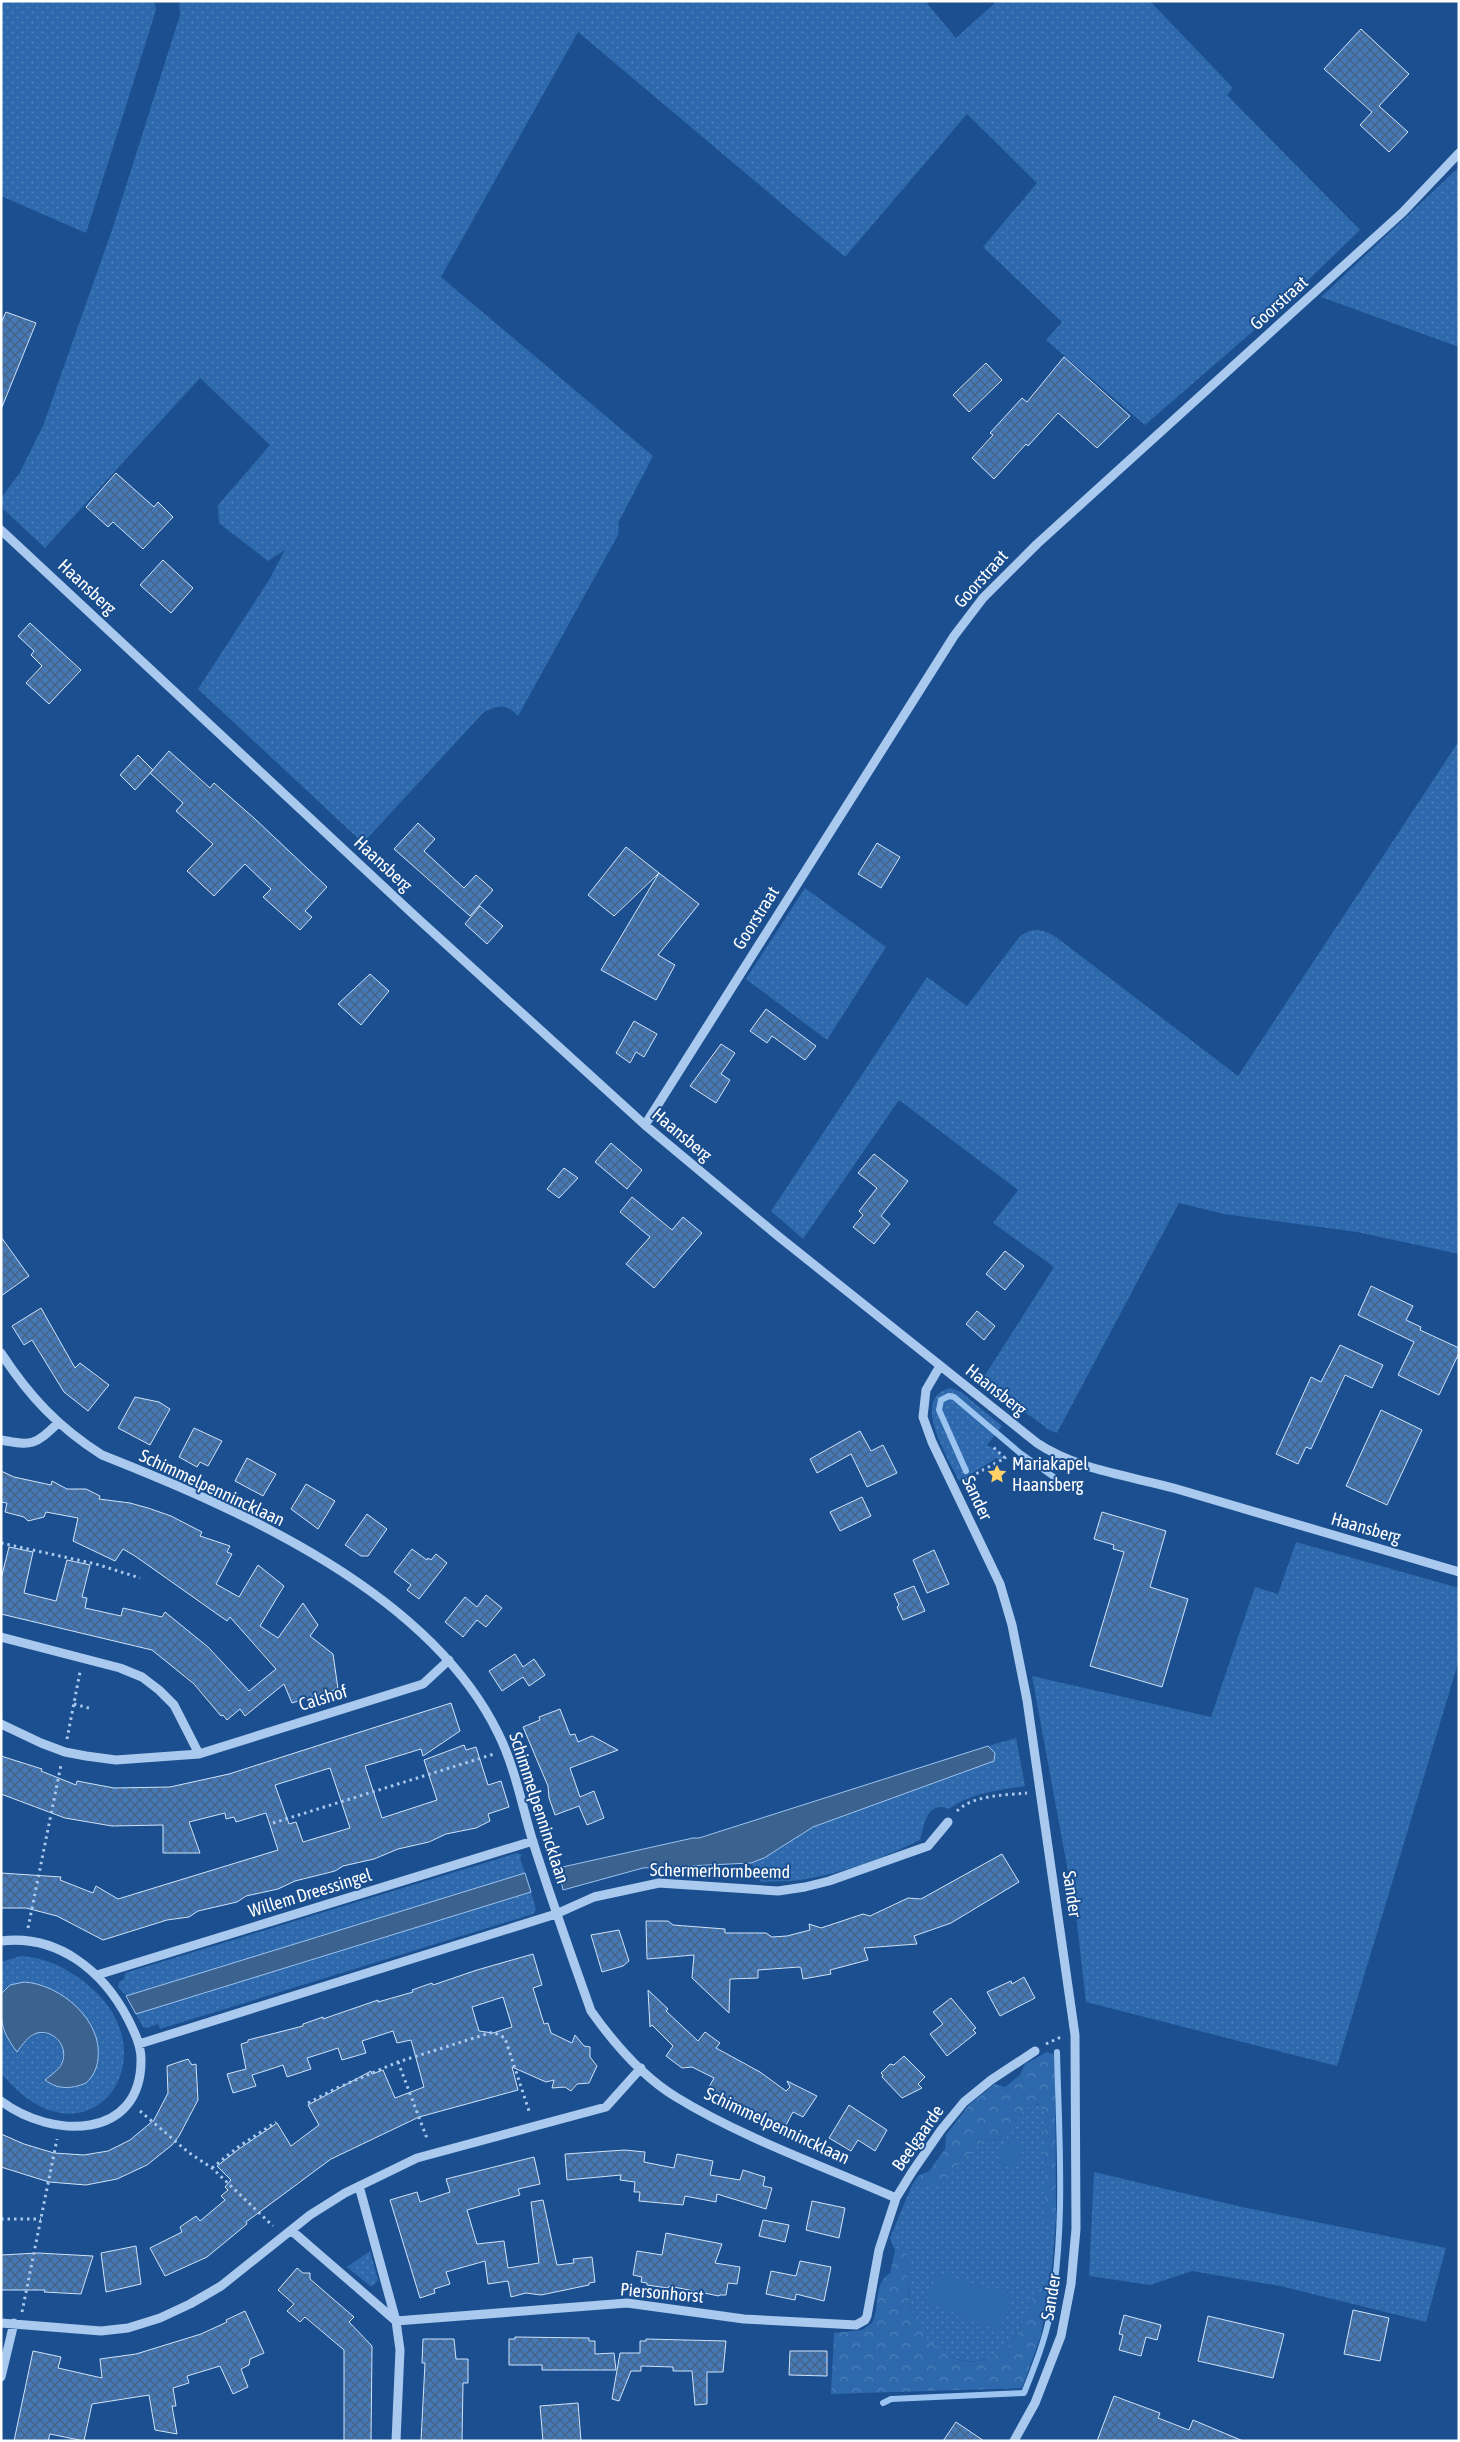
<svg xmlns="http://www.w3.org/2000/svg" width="1460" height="2442" font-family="'Asap Condensed',sans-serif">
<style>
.grass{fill:url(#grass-dots)}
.forest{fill:url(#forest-crowns)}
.green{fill:#2e69ad}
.water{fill:#3c6290;stroke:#9cc4f0}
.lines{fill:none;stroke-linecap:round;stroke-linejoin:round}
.stream{stroke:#9cc4f0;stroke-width:6}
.building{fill:url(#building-cross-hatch);stroke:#cfe3fa;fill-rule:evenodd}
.path{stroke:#a9c9ee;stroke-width:3;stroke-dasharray:2.5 4;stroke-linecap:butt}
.minor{stroke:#a9c9ee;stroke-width:9}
.labels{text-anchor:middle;stroke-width:4;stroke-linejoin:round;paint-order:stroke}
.street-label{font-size:18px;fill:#fff;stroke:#1b4f8f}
.poi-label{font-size:18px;fill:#fff;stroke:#1b4f8f;text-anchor:start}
</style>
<defs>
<pattern id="grass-dots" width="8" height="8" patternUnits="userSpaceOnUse" patternTransform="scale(1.25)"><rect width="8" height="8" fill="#2e69ad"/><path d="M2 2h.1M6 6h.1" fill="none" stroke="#4d80b9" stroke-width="1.8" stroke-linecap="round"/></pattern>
<pattern id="forest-crowns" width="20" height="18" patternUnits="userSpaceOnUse" patternTransform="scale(1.25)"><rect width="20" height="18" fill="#2e69ad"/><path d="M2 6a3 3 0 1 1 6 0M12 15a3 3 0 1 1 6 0" fill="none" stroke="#4d80b9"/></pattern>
<pattern id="building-cross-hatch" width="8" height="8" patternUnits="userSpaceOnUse" patternTransform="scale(1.25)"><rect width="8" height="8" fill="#4478b7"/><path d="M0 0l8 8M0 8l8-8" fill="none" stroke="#486282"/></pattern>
</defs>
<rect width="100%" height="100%" fill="#1b4f8f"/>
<path class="grass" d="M1,1h150l4,3 1,6 -70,223 -85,-37z
M179,1h746l31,37 41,-37h153l83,87 -6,7 133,135 -86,83 -129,112 -99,-85 16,-18 -79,-75 54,-64 -70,-69 -122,143 -267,-225 -137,245 212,179 -34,65 -1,14 -100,181c-13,-13 -18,-11 -34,-4l-121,131 -165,-154 71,-109 16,-30 -17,11 -49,-38 -1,-18 52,-60 -70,-67 -155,170 -44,-41v-9l18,-24 24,-48 70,-199 67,-212z
M1459,167v180l-138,-50z
M1459,741v513l-102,-22 -133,-18 -45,-11 -122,230 -8,-3 -67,-50 72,-113 -61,-44 25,-33 -119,-90 -96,139 -32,-28 156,-234 40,29 53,-70c14,-9 22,-7 36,1l182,139z
M805,888l81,59 -59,93 -81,-61z
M950,1388l11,4 41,34 -15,19 10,5 6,8 -4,2 -2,-2 -38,23c-10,-22 -50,-83 -9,-93z
M1296,1542l163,46v72l-122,406 -251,-64 -10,-87 -44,-239 179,41 44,-130 23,7z
M1016,1738l9,48c-26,4 -54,7 -76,23 -21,-9 -25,15 -29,31 -37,18 -79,34 -120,40 -13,2 -26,1 -39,2l-10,-19 13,-5 49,-31 181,-66 1,-8 -7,-7z
M517,1853l5,2 -2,3 5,15 -399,123 -8,-9 1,-5 5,-3 1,-6z
M531,1892l5,18 -3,4 -373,115 -2,-5 -11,4 -4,-1 -7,-13z
M21,1956c26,2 46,12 66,28 90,73 -2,193 -86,89v-46l10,17 15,-3 11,-8 15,2 10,9 2,7 -3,14 -5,5 3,17c46,6 35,-31 33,-61l-25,-25 -25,-16 -37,4 -4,5v-32z
M1033,2103l9,4 3,5v107h11l-6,71 -14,-1c-7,19 -15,47 -32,60 -37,30 -83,0 -93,-41 -4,-18 -3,-36 -3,-54l-13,-4 -5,-12 22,-53 19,1 52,-47 14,2 31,-35z
M1094,2172l148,35 204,41 -20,74 -146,-36 -88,-15 -42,14 -61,-9z
M370,2251l8,29 -5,6h-3l-23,-19z"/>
<path class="forest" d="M1047,2052l8,3 1,164 -11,1v-108l-7,-8 -10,2 -31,35 -14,-2 -40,44 -12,3 -19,-1 6,-9 11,-5 16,-22 1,-14 23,-30 26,-21 10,3 15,-12 5,-11z
M895,2250l13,4c0,18 -2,40 4,57 14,39 55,68 92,38 17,-13 25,-41 32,-61l14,2 -10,48 -18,50 -191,6 3,-61 28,-3 10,-7c9,-17 0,-38 18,-50z"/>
<path class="green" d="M1006,2139l18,7 -9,24 -18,-7z
M937,2273l76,22 -14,35 -73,-28z"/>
<path class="water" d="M988,1746l7,7 -1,8 -181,66 -49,31 -13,5 -108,5 -80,22 -5,-22 135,-30h6z
M525,1873l6,19 -395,122 -10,-18z
M24,1982c36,2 79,38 74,77 -1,9 -5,18 -12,24 -14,6 -28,7 -41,-3 6,-5 14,-10 17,-17 7,-16 -8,-34 -25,-30 -9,3 -15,12 -20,19 -17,-23 -16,-30 -16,-58l9,-9z"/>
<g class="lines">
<path class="stream" d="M966,1471l-27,-61 2,-10 8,-4 5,1 66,56 35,25
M883,2403l8,-4 133,-6c10,-25 21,-52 26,-79 16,-86 9,-175 7,-262"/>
</g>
<path class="building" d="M1361,29l48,45 -30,32 29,26 -19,20 -29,-27 12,-13 -48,-43z
M6,312l30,11 -34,84 -1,-84z
M1064,357l66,59 -33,32 -39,-35 -30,33 -2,-2 -32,35 -22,-21 21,-23 -3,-2 32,-35 5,4z
M986,363l16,17 -33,32 -16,-17z
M116,473l38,34 4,-5 15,15 -30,32 -30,-27 -5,5 -22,-20z
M163,560l30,28 -22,25 -31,-28z
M30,623l51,47 -32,34 -23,-21 16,-17 -11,-11 3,-4 -16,-15z
M169,751l41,37 4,-5 40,35 73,69 -22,24 7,6 -12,13 -37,-33 8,-8 -26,-25 -31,32 -27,-25 26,-27 -37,-33 7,-8 -33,-30z
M138,755l15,15 -18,20 -15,-15z
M418,823l17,16 -11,12 40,37 12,-13 17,15 -23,26 -76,-67z
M877,843l23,14 -19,31 -23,-14z
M626,847l33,26 -45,43 -26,-21z
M659,873l40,31 -41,51 17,10 -19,35 -55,-30z
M480,906l23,20 -16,18 -22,-20z
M370,974l19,17 -28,34 -23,-21z
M766,1009l50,37 -11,14 -33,-24 -5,7 -17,-12z
M634,1021l23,13 -13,23 -8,-5 -6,11 -14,-10z
M721,1044l14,9 -14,21 9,6 -14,23 -26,-17z
M611,1143l31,27 -15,19 -32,-27z
M874,1154l34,27 -27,35 9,8 -16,20 -21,-17 10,-12 -4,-4 18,-23 -19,-15z
M564,1168l14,10 -19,20 -12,-9z
M632,1197l40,33 11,-13 19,16 -48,55 -28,-24 24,-27 -30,-25z
M1,1237l28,39 -28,20z
M1005,1251l19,15 -19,24 -19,-16z
M1371,1286l42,20 -7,14 15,7 -1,3 39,18v5l-20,42 -41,-20 16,-33 -56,-27z
M41,1308l34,60 5,-5 29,22 -21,26 -24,-19 -32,-52 -8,5 -12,-19z
M977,1311l18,15 -11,14 -18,-16z
M1340,1345l43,20 -11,23 -27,-13 -34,74 -5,-2 -8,17 -22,-10 35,-77 10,5z
M135,1397l24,5 11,7 -20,36 -32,-17z
M1381,1410l41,20 -35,75 -41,-19z
M194,1428l28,13 -14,25 -8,-4 -3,5 -18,-10z
M860,1431l11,20 12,-6 14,28 -30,14 -16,-33 -34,19 -7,-14z
M247,1458l29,16 -13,22 -28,-15z
M1,1471l13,6 37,8 1,-4 15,8h19l14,7 -1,3 31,4 18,5 23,8 31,16 -2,4 30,10 -3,6 5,2 -16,30 23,13 19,-32 26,21 -24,40 18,12 25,-35 15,22 -8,11 23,18 5,35 -46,14 -8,-19 -39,32 -5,-7 -13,11 -4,-5 -2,1 -27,-32 -42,-34 -151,-36v-35l8,-32 24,5 -9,41 32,8 11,-41 23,5 -8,32 5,1 -2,10 36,8 2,-8 39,9 3,-5 43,35 41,44 27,-22 -46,-52 -3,4 -92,-65 -12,-7 -8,12 -42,-20 5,-23 -32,-6 -2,5 -16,4 -4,-4 -19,-5 2,-9 -6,-1z
M306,1484l29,17 -17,28 -27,-20z
M862,1497l9,19 -31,15 -10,-19z
M1102,1512l64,19 -16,56 38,12 -26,88 -72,-21 34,-114 -11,-3 1,-4 -20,-6z
M367,1514l20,15 -19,27h-7l-16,-11z
M412,1549l15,11 1,-2 3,2 5,-6 11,9 -28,36 -12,-9 4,-5 -17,-13z
M934,1550l15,34 -22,9 -14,-33z
M914,1586l11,25 -22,9 -6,-13 2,-2 -5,-11z
M486,1595l16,13 -16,19 -9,-7 -14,17 -18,-15 20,-25 12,10z
M515,1654l8,13 11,-8 11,16 -16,11 -6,-9 -21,14 -13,-20z
M451,1703l9,28 -37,25 -2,-7 -56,17 17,52 55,-18 -13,-40 40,-15 2,5 10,-3 12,38 13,-4 8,26 -21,7 2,7 -14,7 -30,6 -17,8 -31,7 -24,10 -31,7 -8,5 -40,10 -17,8 -32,7 -9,6 -39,9 -9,6 -22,3 -64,20 -46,-24 -31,-8h-25v-35l60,4 -1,3 33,13 3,-7 22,13 160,-49 -12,-37 -30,9 -2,-5 -8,2 -1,-6 -36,9 11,31h-37v-28l-51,1 -47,-8 -64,-24v-38l41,13 -1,2 35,14 1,-4 37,7 56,-1 59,-13zM330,1768l20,60 -47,14 -7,-20 -7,2 -14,-39z
M560,1709l10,26 5,-1 3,8 14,-6 26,14 -48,18 10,29 14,-6 10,27 -17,7 -8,-19 -24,9 -6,-17 -1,-12 -25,-59 17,-7 -1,-3z
M1002,1854l17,28 -68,41 -37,13 3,8 -53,4 4,12 -38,10 1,4 -28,5 -2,-11 -2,-1 -41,3v8l-28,1 -1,34 -37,-35 2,-23 -47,4 -1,-38h22l5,4 52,4v4h41l6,4 15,-1 23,-6 -1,-6 12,4 42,-14 7,2 38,-18 13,1z
M619,1930l10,31 -6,5 -21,6 -11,-37z
M533,1954l9,31 -9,3 11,36 4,-1 3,10 21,10 3,-8 9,11 6,1v10l7,9 -8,17 -12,1 -6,7 -6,-4 -13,1 2,-8 -8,2 -34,-15 6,23 -99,27 -88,42 -85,63 1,2 -40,33 -42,19 -15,-28 32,-16 -2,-5 16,-11 4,5 25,-21 -4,-4 7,-6 -3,-3 6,-7 -14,-14 22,-17 38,-26 14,23 28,-21 -11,-20 63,-34 1,3 11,-4 12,28 29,-11 -13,-47 -14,3 -4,-12 -31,10 4,12 -24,7 -4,-12 -15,5 -16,5 4,11 -24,8 -4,-12 -15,5 -16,5 4,11 -23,7 -6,-19 19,-5 -5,-25 7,-2v-2l55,-14v-2l20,-7v2l55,-19v2l35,-10 -1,-2 20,-7 1,2 44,-15zM503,1997l9,30 -19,6 -14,-2 -7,-24z
M1024,1977l11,21 -35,18 -13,-24 24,-11 1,3z
M648,1990l20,19 -2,2 32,30 7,-9 15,11 -4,5 44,24 26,19 4,-4 -3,-6 30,15 -14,21 -10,-5 -8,15 -77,-38 6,-11 -22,-11 -10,1 -16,-12 7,-10 -21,-21 -2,2z
M951,1998l25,30 -3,2 3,3 -29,23 -17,-22 13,-10 -10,-12z
M904,2056l21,21 -7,7 4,4 -20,10 -20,-21 1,-2 -2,-2 9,-9 4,1z
M188,2059l4,6 4,-1 2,36 -19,36 -7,9 -25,20 -30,14 -31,6 -37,-3 -48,-15v-33l23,10 30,9 30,2 24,-4 22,-11 24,-20 14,-27 -1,-27z
M849,2105l38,25 -12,21 -17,-11 -7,11 -22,-13z
M625,2150l20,2 -1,10 30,6 3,-14 36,7 -3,14 30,5 3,-10 22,7 -2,9 9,2 -6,21 -49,-15 -1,8 -31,-6 -2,9 -44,-4 1,-9h-6l1,-10 -15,-2 1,-5 -54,5 -2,-26z
M534,2157l6,27 -22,5 2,6 -53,15 10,34 27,-3 4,27 31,-5 -8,-61 12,-2 14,65 17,-2 -1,-4 19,-2 3,25 -6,1v2l-48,10 -15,-2 -15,4 -3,-16 -20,3 -3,-23 -39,11 4,12 -16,5 1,4 -15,5 -30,-98 27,-8 3,10 30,-10 -4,-13z
M812,2201l33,7 -6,30 -33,-8z
M763,2220l26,5 -4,17 -26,-6z
M666,2233l56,11 -7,19 25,4 -3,17 -9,-1 -2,12h-6l-1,1 -50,-10 -1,2 -21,-3v-2l-6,-1 1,-5 -9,-2 4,-24 25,4z
M136,2246l5,38 -35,8 -5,-39z
M38,2253l55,3 -12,38 -37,-2 1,-2h-44v-35z
M800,2261l31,6 -7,34 -28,-7 -1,6 -29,-6 5,-23 25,5z
M297,2268l6,5h7v6l44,38 -5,5 23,24 -1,95h-27v-91l-39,-33 -5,5 -13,-11 7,-7 -16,-14z
M1353,2310l36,8 -9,43 -36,-7z
M245,2311l19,42 -14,6 -1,6 -8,4 7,18 -15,7 -13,-28 -33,10 2,7 -16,5 3,18h-4l5,28 -22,-4 -6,-35 -57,9 -8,37 -34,-7 -2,7h-34l19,-90 28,6 -3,11 44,10 -2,-19 36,-5 65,-20 26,-12 -1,-2z
M1124,2315l37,10 -4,15 -11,-3 -5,19 -22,-6 4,-15 -4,-1z
M1208,2316l76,18 -11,44 -75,-17z
M515,2337l74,1v3h6v13l19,-1 2,17h-74v-5h-33v-26h6z
M423,2339h31l2,20h12v24h-5l-1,58h-41l4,-78h-3z
M646,2339l80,2 -3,31h-16v32l-12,1 -3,-34h-19v-4l-32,-1v5h-10l-12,30 -7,-2 8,-46h20v-12h6z
M790,2351h37v25l-38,-1z
M1114,2396l46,17 -2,5 31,12 4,-10 50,21h-146z
M578,2403l3,38h-38l-3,-35z
M956,2422l28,19h-41z"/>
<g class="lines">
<path class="path" d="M965,1480l40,-22 -14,-13
M1,1543l95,21 44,14
M74,1704l18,5
M67,1739l13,-67
M957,1811c16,-16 48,-16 70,-18
M273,1823l221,-69
M28,1928l33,-163
M1046,2044l15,-7
M398,2062l30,79
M308,2103l29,-15 61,-26 95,-30 12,6 25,76
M140,2111l48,41 24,16 61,58
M212,2168l26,-21 38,-25
M1,2219h40
M22,2312l35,-173"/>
<path class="minor" d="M1,530l414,386 230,209 133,111 259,207c40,27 94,33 140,46 94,27 188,56 282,83
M645,1125l309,-489 29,-38 54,-54 366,-332 56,-59
M1,1353c28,43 57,74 101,102 139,55 327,137 396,278 17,34 24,73 35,109 18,57 38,113 58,169 22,31 52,66 85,86 67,41 147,69 220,101
M940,1366l-14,24 -3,27 9,25 68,142 12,41 15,75 48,335 1,194 -5,55 -10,52 -26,67 -21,38
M1,1440c32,6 34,5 57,-17
M1,1637l119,31 22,9 17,13 15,15 25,49
M1,1724l40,19 24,9 21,4 30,4 83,-6 224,-70 26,-24
M1,1941c57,-7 102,30 127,78 6,12 13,26 13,40 1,82 -90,80 -140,42
M97,1975l436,-134
M139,2044l417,-130 38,-17 65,-14 119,8 27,-4 24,-6 99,-35 20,-24
M359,2186l37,135 4,29 -4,91
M292,2231l104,90 231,-18 117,16 112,6 9,-5 2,-4 12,-66 17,-52 16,-26 29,-42 23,-28 27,-22 44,-29
M1,2323l100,8 27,-3 32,-10 30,-14 31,-18 89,-71 35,-22 72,-35 189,-51 35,-39
M1,2377l13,-54"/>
</g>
<defs>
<symbol id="sight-bare" viewBox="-9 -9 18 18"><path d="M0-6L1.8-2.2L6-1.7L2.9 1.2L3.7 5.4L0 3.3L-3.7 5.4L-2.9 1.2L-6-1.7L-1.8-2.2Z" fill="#ffd166" stroke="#1b4f8f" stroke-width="2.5" paint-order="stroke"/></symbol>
</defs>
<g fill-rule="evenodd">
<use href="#sight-bare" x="983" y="1460" width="28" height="28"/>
</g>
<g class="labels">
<g class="street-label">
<text transform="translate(1279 303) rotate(-42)" y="6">Goorstraat</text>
<text transform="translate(981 579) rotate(-48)" y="6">Goorstraat</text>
<text transform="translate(87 587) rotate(43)" y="6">Haansberg</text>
<text transform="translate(383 864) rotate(43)" y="6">Haansberg</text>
<text transform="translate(756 918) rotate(-58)" y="6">Goorstraat</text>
<text transform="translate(682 1135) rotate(40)" y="6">Haansberg</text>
<text transform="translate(996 1390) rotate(38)" y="6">Haansberg</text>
<text transform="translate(212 1488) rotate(25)" y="6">Schimmelpennincklaan</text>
<text transform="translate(977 1498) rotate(65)" y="6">Sander</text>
<text transform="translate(1366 1528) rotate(16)" y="6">Haansberg</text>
<text transform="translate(323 1698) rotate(-17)" y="6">Calshof</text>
<text transform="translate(539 1808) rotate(72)" y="6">Schimmelpennincklaan</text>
<text transform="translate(720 1871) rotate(1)" y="6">Schermerhornbeemd</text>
<text transform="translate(310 1893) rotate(-17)" y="6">Willem Dreessingel</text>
<text transform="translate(1072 1894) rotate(82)" y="6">Sander</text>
<text transform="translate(777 2126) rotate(25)" y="6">Schimmelpennincklaan</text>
<text transform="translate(918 2138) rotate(-55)" y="6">Beelgaarde</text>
<text transform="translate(662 2293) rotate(5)" y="6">Piersonhorst</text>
<text transform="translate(1051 2297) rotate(-81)" y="6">Sander</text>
</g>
<g class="poi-label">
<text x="1012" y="1470">Mariakapel<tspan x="1012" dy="21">Haansberg</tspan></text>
</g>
</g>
<rect width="1460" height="2442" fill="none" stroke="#ffffff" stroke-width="5"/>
</svg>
